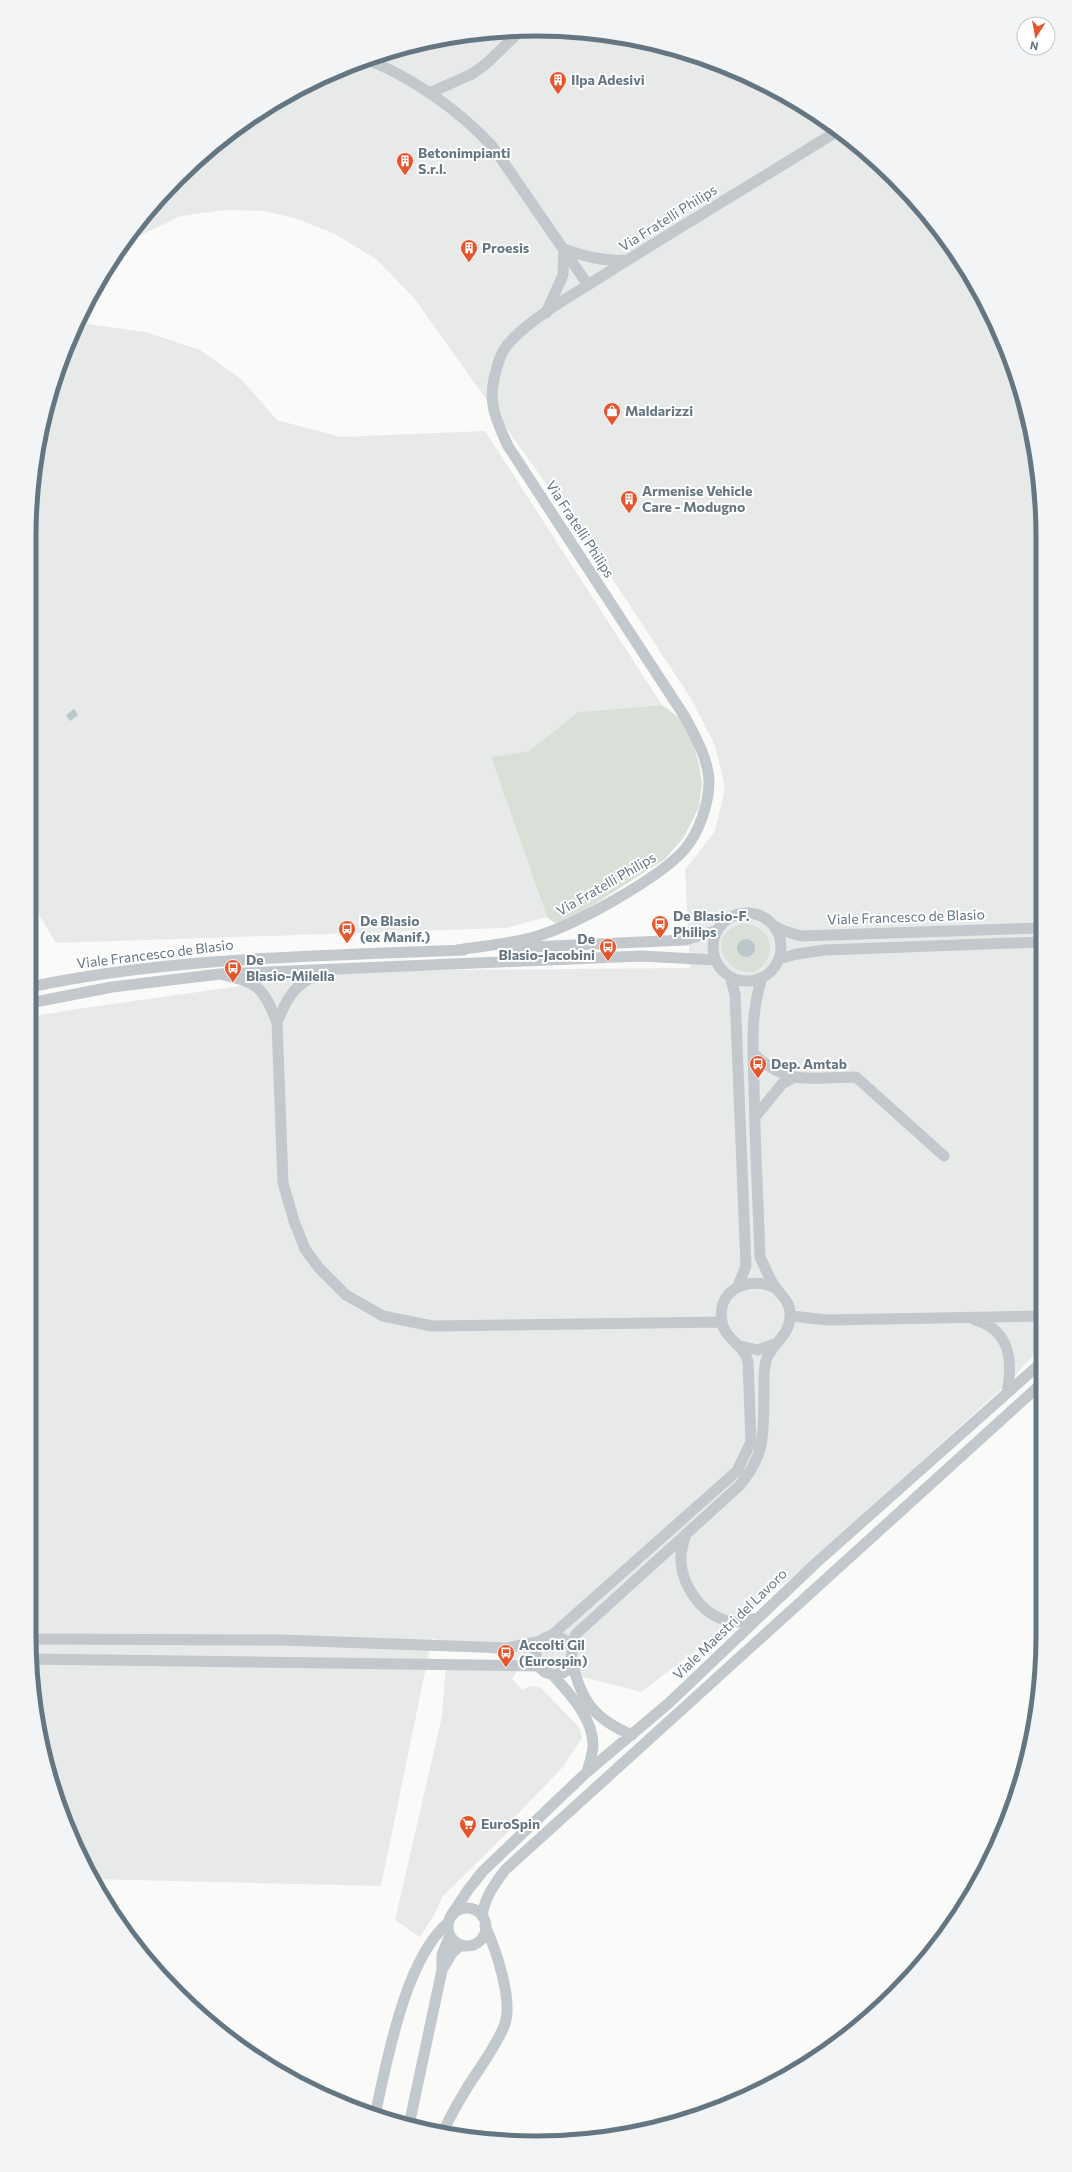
<svg xmlns="http://www.w3.org/2000/svg" width="1072" height="2172" font-family="Commissioner,sans-serif">
<style>
.built{fill:#e8e9e9}
.green{fill:#dadfd7;fill-rule:evenodd}
.water{fill:#bbc7cb}
.lines{fill:none;stroke-linecap:round;stroke-linejoin:round}
.minor{stroke:#c3c8cc;stroke-width:11}
.labels{text-anchor:middle;stroke-width:4;stroke-linejoin:round;paint-order:stroke}
.poi-label{font-size:14px;font-weight:bold;fill:#657683;stroke:#fff;text-anchor:start}
.street-label{font-size:14px;fill:#657683;stroke:#fff}
.rim{fill:none;stroke:#657683;stroke-width:5}
</style>
<rect width="100%" height="100%" fill="#fafaf8"/>
<path class="built" d="M569,30l98,16 93,35 85,53 93,94 66,114 35,128 2,877 -32,35 -211,191 -157,119 -209,-54 -51,248 -289,-7 -36,-80 -17,-64 -10,-99 1,-619 40,-7 277,-39 343,-3 -5,-98 30,-39 10,-43 -10,-43 -25,-48 -94,-143 -182,-256 -38,-39 -41,-25 -40,-16 -32,-7 -37,-1 -45,6 -50,24 -3,-4 6,-8 68,-73 80,-58 91,-41 97,-23z
M87,324l59,8 54,18 41,29 36,41 63,17 145,-6 177,274 -84,7 -49,39 -38,6 56,160 -42,11 -449,15 -26,-43v-397l16,-98 30,-80z
M446,1667l71,4 -5,8 10,11 9,-4 9,1 39,40 3,11 -20,30 -56,58 4,4 -67,66 -9,19 -14,22 -25,-17 47,-204z"/>
<path class="green" d="M662,705l19,14 12,24 6,21 3,19 -3,24 -15,30 -19,22 -78,50 -24,13 -8,1 -8,-6 -56,-160 38,-6 49,-39z
M741,924c18,-2 35,15 27,33 -19,43 -77,-17 -27,-33zM740,941l13,2 1,6 -17,-4z"/>
<path class="water" d="M74,709l4,6 -8,6 -4,-6z
M737 948a9 9 0 1 1 18 0a9 9 0 1 1-18 0Z"/>
<g class="lines">
<path class="minor" d="M366,59c47,19 93,51 127,88l95,138
M429,93l43,-19 15,-11 32,-31
M546,313l17,-38 1,-26c21,8 41,13 64,11
M713 947a34 34 0 1 1 68 0a34 34 0 1 1-68 0Z
M774,926l10,5 17,5 239,-8
M507,948l178,-8 30,-9
M457,950c25,-4 53,-6 77,-13 38,-10 126,-59 151,-88 14,-17 24,-45 24,-68 -1,-23 -14,-45 -24,-64l-177,-271c-13,-28 -21,-45 -12,-75 2,-8 4,-16 9,-23 19,-26 66,-52 94,-70 79,-50 160,-98 240,-148
M779,959l18,-5 28,-4 215,-8
M220,974c37,8 44,13 57,49l6,160 11,38 11,28 14,19 27,27 37,21 49,10 290,-4
M730,977l5,17 11,272 -8,20
M30,987c143,-30 289,-31 434,-37
M30,1003l82,-16 108,-13 421,-18 73,4
M277,1023c12,-31 18,-37 47,-53
M753,1053c34,34 59,24 103,24l88,79
M755,1117l27,-33 11,-6
M791,1316l37,4 213,-4
M975,1320c36,10 38,42 32,73
M740,1346l18,4 17,-6
M685,1536c-1,5 -3,12 -4,18 -2,31 23,66 55,68 7,0 15,-3 22,-4
M551,1636l186,-165 14,-29 -3,-80c-3,-17 -23,-22 -26,-40 -6,-33 28,-47 54,-34
M29,1639l253,1 226,8 32,-7
M572,1649c-8,-15 -25,-18 -35,-4l-2,16c4,7 9,13 17,13 27,3 16,-26 24,-40l163,-148c28,-32 24,-54 25,-95 0,-11 -1,-23 3,-33 7,-16 23,-23 23,-42 1,-13 -7,-19 -15,-29 -6,-9 -10,-20 -15,-30 -2,-57 -5,-114 -6,-171 -1,-36 -4,-73 8,-108
M31,1659l507,7
M572,1661c9,40 22,58 60,74
M552,1674c17,19 41,44 41,71 0,9 -4,19 -6,27
M448 1927a19 19 0 1 1 38 0a19 19 0 1 1-38 0Z
M482,1916c3,-19 12,-31 23,-46l536,-486
M450,1917l18,-27 15,-19 104,-99 82,-69 147,-140 225,-200
M442,1970l10,-17 9,-8
M375,2115c12,-54 30,-156 73,-192
M409,2125l33,-155v-15l8,-20
M443,2134c5,-16 16,-32 24,-46 13,-21 29,-41 38,-64 8,-24 -9,-75 -20,-98"/>
</g>
<defs>
<symbol id="building-pin" viewBox="-11 -11 22 30"><path d="M0 17L-7.5 6A9.5 9.5 0 1 1 7.5 6Z" fill="#e4572e" stroke="#fff"/><path d="M-4-6H4V6H1V3H-1V6H-4ZM-2.5-4.3h1.7v1.8h-1.7ZM.8-4.3h1.7v1.8H.8ZM-2.5-1h1.7V.8h-1.7ZM.8-1h1.7V.8H.8Z" fill="#fff"/></symbol>
<symbol id="shop-pin" viewBox="-11 -11 22 30"><path d="M0 17L-7.5 6A9.5 9.5 0 1 1 7.5 6Z" fill="#e4572e" stroke="#fff"/><path d="M-5-2.5h2.3a2.7 3.5 0 0 1 5.4 0H5L5.5 6h-11ZM-1.5-2.5h3a1.5 2.3 0 0 0-3 0Z" fill="#fff"/></symbol>
<symbol id="bus-pin" viewBox="-11 -11 22 30"><path d="M0 17L-7.5 6A9.5 9.5 0 1 1 7.5 6Z" fill="#e4572e" stroke="#fff"/><path d="M-5-6H5V4H4V6H2V4H-2V6H-4V4H-5ZM-3.5-4V0h7V-4ZM-3.5 1.2v1.5H-2V1.2ZM2 1.2v1.5H3.5V1.2Z" fill="#fff"/></symbol>
<symbol id="supermarket-pin" viewBox="-11 -11 22 30"><path d="M0 17L-7.5 6A9.5 9.5 0 1 1 7.5 6Z" fill="#e4572e" stroke="#fff"/><path d="M-6-5.5h2.5l.6 2H6L4.5 2H-2.5L-4.4-4H-6ZM-1.5 3.2a1.3 1.3 0 1 0 .1 0ZM3 3.2a1.3 1.3 0 1 0 .1 0Z" fill="#fff"/></symbol>
</defs>
<g fill-rule="evenodd">
<use href="#building-pin" x="548" y="70" width="20" height="27"/>
<use href="#building-pin" x="395" y="151" width="20" height="27"/>
<use href="#building-pin" x="459" y="238" width="20" height="27"/>
<use href="#shop-pin" x="602" y="401" width="20" height="27"/>
<use href="#building-pin" x="619" y="489" width="20" height="27"/>
<use href="#bus-pin" x="650" y="914" width="20" height="27"/>
<use href="#bus-pin" x="337" y="919" width="20" height="27"/>
<use href="#bus-pin" x="598" y="937" width="20" height="27"/>
<use href="#bus-pin" x="223" y="958" width="20" height="27"/>
<use href="#bus-pin" x="748" y="1054" width="20" height="27"/>
<use href="#bus-pin" x="496" y="1643" width="20" height="27"/>
<use href="#supermarket-pin" x="458" y="1814" width="20" height="27"/>
</g>
<g class="labels">
<g class="poi-label">
<text x="571" y="85">Ilpa Adesivi</text>
<text x="418" y="158">Betonimpianti<tspan x="418" dy="16">S.r.l.</tspan></text>
<text x="482" y="253">Proesis</text>
<text x="625" y="416">Maldarizzi</text>
<text x="642" y="496">Armenise Vehicle<tspan x="642" dy="16">Care - Modugno</tspan></text>
<text x="673" y="921">De Blasio-F.<tspan x="673" dy="16">Philips</tspan></text>
<text x="360" y="926">De Blasio<tspan x="360" dy="16">(ex Manif.)</tspan></text>
<text x="595" y="944" text-anchor="end">De<tspan x="595" dy="16">Blasio-Jacobini</tspan></text>
<text x="246" y="965">De<tspan x="246" dy="16">Blasio-Milella</tspan></text>
<text x="771" y="1069">Dep. Amtab</text>
<text x="519" y="1650">Accolti Gil<tspan x="519" dy="16">(Eurospin)</tspan></text>
<text x="481" y="1829">EuroSpin</text>
</g>
<g class="street-label">
<text transform="translate(668 218) rotate(-32)" y="5">Via Fratelli Philips</text>
<text transform="translate(580 529) rotate(57)" y="5">Via Fratelli Philips</text>
<text transform="translate(606 884) rotate(-30)" y="5">Via Fratelli Philips</text>
<text transform="translate(906 917) rotate(-2)" y="5">Viale Francesco de Blasio</text>
<text transform="translate(155 954) rotate(-7)" y="5">Viale Francesco de Blasio</text>
<text transform="translate(730 1624) rotate(-44)" y="5">Viale Maestri del Lavoro</text>
</g>
</g>
<path d="M0 0H1072V2172H0ZM536 36H536A500 500 0 0 1 1036 536V1636A500 500 0 0 1 536 2136H536A500 500 0 0 1 36 1636V536A500 500 0 0 1 536 36Z" fill="#f3f4f5" fill-rule="evenodd"/>
<path class="rim" d="M536 36H536A500 500 0 0 1 1036 536V1636A500 500 0 0 1 536 2136H536A500 500 0 0 1 36 1636V536A500 500 0 0 1 536 36Z"/>
<g transform="translate(1036 36) rotate(191)"><circle r="19" fill="#ffffff" stroke="#c1c8cd"/>
<path d="M0-3L7 15L0 10L-7 15Z" fill="#e4572e"/>
<text y="-6" font-size="11" font-weight="bold" text-anchor="middle" fill="#657683">N</text>
</g>
</svg>
